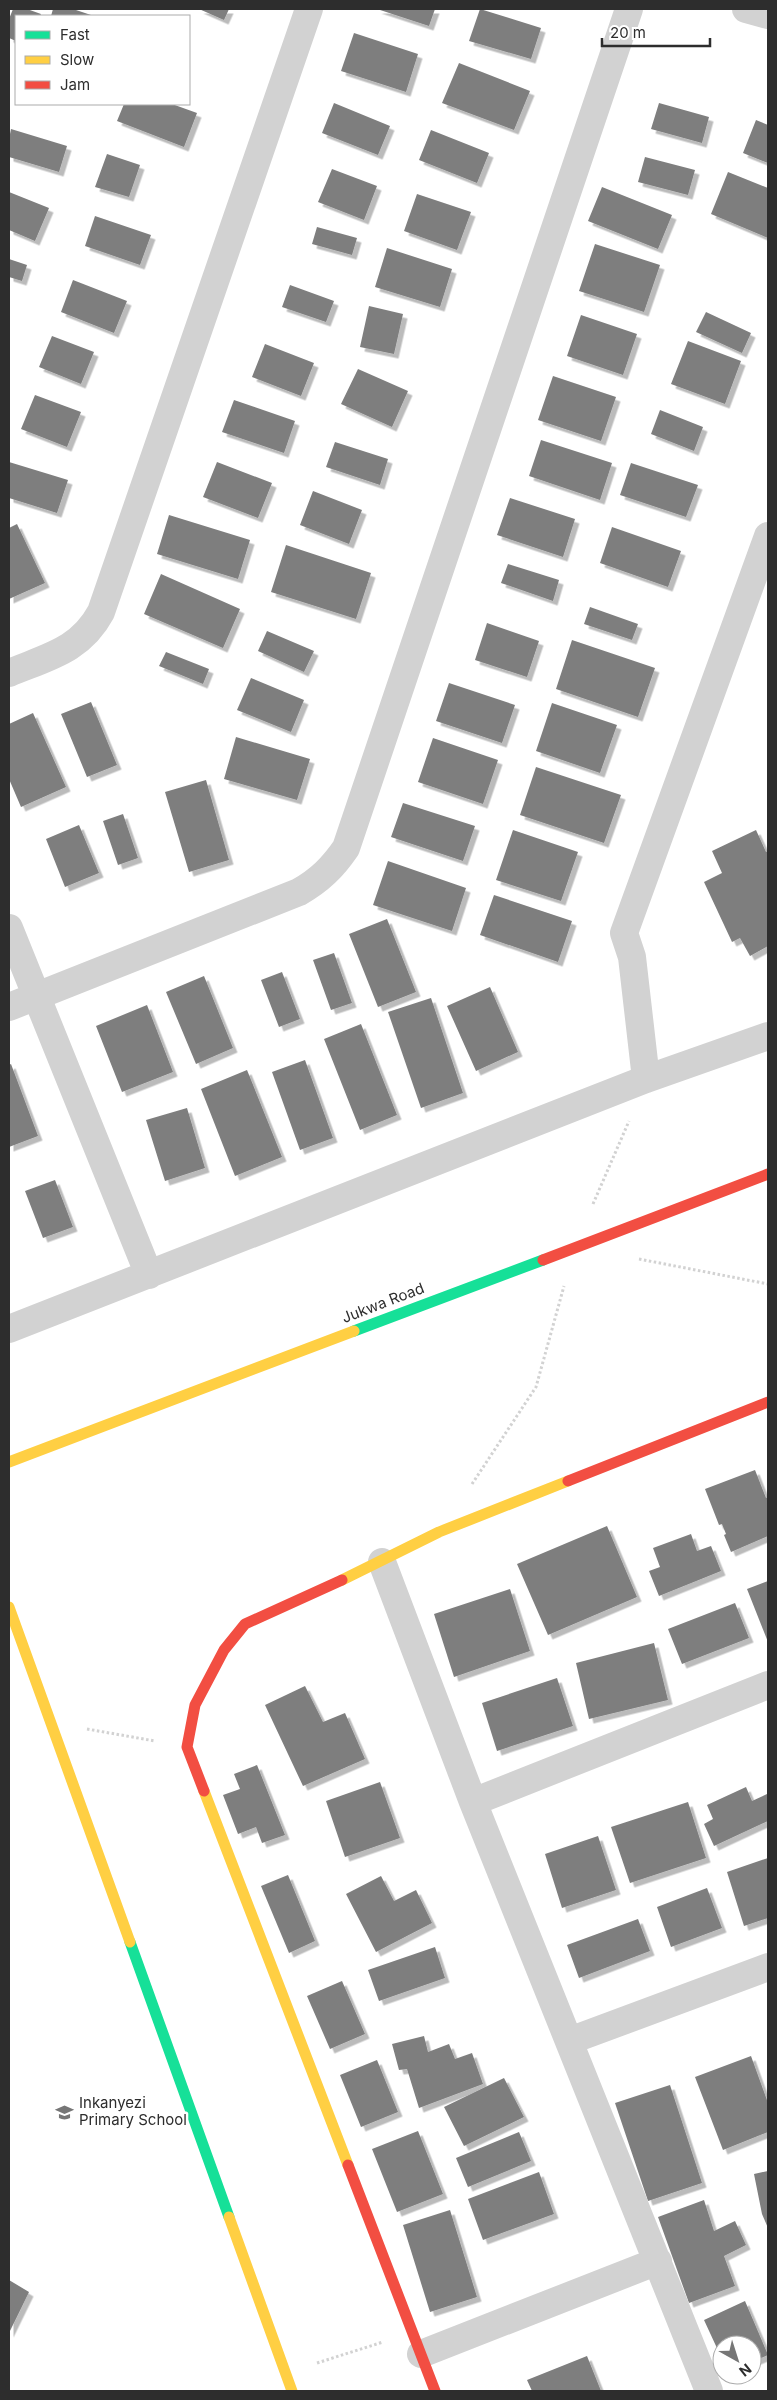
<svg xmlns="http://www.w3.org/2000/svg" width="777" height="2400" font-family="Inter,sans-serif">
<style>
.building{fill:#7e7e7e;filter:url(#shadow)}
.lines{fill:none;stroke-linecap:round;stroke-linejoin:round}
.path{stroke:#d2d2d2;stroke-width:3;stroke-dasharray:2.5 2.5;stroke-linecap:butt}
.street{stroke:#d2d2d2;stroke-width:28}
.fast{stroke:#16e098;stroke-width:11}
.slow{stroke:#ffcf43;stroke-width:11}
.jam{stroke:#f24e42;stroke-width:11}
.labels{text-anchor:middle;stroke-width:5;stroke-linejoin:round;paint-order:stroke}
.street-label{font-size:15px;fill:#2d2d2d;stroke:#fff}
.poi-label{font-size:15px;fill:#2d2d2d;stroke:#fff;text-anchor:start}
</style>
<defs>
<filter id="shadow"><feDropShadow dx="4.5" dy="4.5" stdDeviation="0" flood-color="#0004"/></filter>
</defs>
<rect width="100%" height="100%" fill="#fff"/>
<path class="building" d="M13,9h14l14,5 -1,2h-24v25l-7,-3v-19z
M53,9h20l21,7h-43z
M199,9h30l-5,11z
M377,9h58l-6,17z
M480,9l61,19 -10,31 -62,-18z
M354,33l64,21 -12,38 -65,-21z
M459,63l71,28 -16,39 -72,-27z
M334,103l56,23 -12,29 -56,-22z
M659,103l50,14 -7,26 -51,-14z
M124,104h48l25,9 -13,34 -67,-26z
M756,120l12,5v38l-25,-10z
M11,129l56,17 -8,26 -50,-15v-18z
M431,130l58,23 -12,30 -58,-23z
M107,154l33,11 -11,32 -34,-10z
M645,157l50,13 -7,25 -50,-13z
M332,169l45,17 -13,34 -46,-18z
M728,172l40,16v50l-57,-24z
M602,187l70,28 -14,34 -70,-28z
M9,192l40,16 -14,33 -26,-11z
M417,194l54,18 -14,38 -53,-19z
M95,216l56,19 -11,30 -55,-19z
M317,227l40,11 -5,17 -40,-11z
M595,244l65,21 -16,47 -65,-21z
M387,248l65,21 -12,38 -65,-20z
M9,259l18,6 -5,16 -13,-4z
M73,280l54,21 -13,32 -53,-21z
M290,285l44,16 -8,21 -44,-15z
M369,306l34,8 -9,40 -34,-7z
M706,312l45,21 -9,20 -46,-21z
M581,315l56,19 -14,41 -56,-19z
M52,336l42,16 -13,32 -42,-17z
M688,341l53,20 -16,43 -54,-20z
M265,344l49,19 -13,33 -49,-19z
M358,369l50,22 -16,36 -51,-23z
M553,376l63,21 -15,44 -63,-21z
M35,395l46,17 -14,35 -46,-18z
M234,400l61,21 -11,32 -62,-21z
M660,410l43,17 -9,24 -43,-17z
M541,440l71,23 -12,37 -71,-24z
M335,442l53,17 -8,26 -54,-18z
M9,462l59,18 -11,33 -48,-15z
M217,462l55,21 -14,35 -55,-21z
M631,463l67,22 -12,32 -66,-22z
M313,491l49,19 -13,34 -49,-19z
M510,498l65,21 -12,38 -66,-22z
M169,515l81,25 -12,39 -81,-25z
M17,524l28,59 -36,16v-71z
M612,527l69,24 -13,36 -68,-24z
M286,545l85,28 -15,46 -85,-27z
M508,564l51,16 -6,21 -52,-18z
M161,574l79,35 -17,39 -79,-34z
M590,607l48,17 -6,16 -48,-16z
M487,623l52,18 -12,36 -52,-17z
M267,631l47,20 -10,21 -46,-21z
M572,640l83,28 -17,49 -82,-28z
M166,652l43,17 -6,15 -44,-18z
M251,678l53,22 -13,32 -54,-22z
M449,683l66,22 -13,38 -66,-22z
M91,702l26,63 -30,12 -26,-63z
M552,703l65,22 -17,48 -64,-22z
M33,713l33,74 -45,20 -12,-28v-55z
M236,737l74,22 -13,41 -73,-21z
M433,738l65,22 -15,44 -65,-22z
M536,767l85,28 -17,48 -84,-28z
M206,780l23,80 -40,12 -24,-80z
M403,803l72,23 -12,35 -72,-24z
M123,814l15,44 -20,7 -15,-44z
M79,825l20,48 -34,14 -19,-48z
M513,830l65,22 -17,49 -65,-21z
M756,830l10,22 2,-1v95l-18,10 -10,-18 -8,4 -28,-60 18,-9 -10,-22z
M388,861l78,27 -14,43 -79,-26z
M494,895l78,26 -14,41 -78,-27z
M387,919l29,73 -38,15 -29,-73z
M334,953l18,50 -21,7 -18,-50z
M282,972l18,47 -21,8 -18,-47z
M204,976l29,72 -37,16 -30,-72z
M490,987l28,65 -42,19 -29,-65z
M431,998l32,95 -42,15 -33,-96z
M147,1005l26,67 -51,20 -26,-66z
M361,1024l36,91 -37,15 -36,-91z
M305,1060l28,78 -33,12 -28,-78z
M11,1064l27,72 -29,11v-82z
M247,1070l35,87 -47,19 -34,-87z
M187,1108l18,60 -40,13 -19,-61z
M55,1180l18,47 -30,11 -18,-47z
M755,1470l11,28 2,-1v39l-37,16 -7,-17 2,-1 -4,-10 -3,1 -14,-36z
M607,1526l30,71 -89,38 -31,-71z
M691,1534l6,17 14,-5 10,25 -62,25 -10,-25 11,-4 -7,-19z
M768,1581v61l-21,-53z
M510,1589l20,62 -76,26 -20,-63z
M735,1603l14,35 -67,26 -14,-35z
M654,1643l14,57 -79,19 -13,-56z
M557,1678l16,48 -76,25 -15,-48z
M305,1686l18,36 22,-9 20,46 -62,27 -38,-81z
M257,1765l28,70 -23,8 -6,-16 -18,7 -15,-39 17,-6 -6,-15z
M380,1782l20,56 -55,19 -19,-56z
M746,1787l6,14 15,-7 1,27 -54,25 -10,-22 9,-5 -6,-14z
M688,1802l18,56 -76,25 -19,-56z
M598,1836l18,54 -54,18 -17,-54z
M768,1858v60l-24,8 -17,-54z
M288,1875l27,66 -26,12 -28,-67z
M381,1876l13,25 22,-11 16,33 -56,29 -30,-58z
M707,1888l15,40 -51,19 -14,-40z
M638,1919l12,32 -71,27 -12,-33z
M435,1947l10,31 -66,23 -11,-31z
M342,1981l23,53 -35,15 -23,-53z
M424,2036l4,16 21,-8 6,15 17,-6 11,31 -64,24 -12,-39 -8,1 -7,-26z
M751,2056l17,47v29l-45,18 -28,-73z
M377,2060l21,52 -37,15 -21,-52z
M504,2078l20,39 -60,29 -20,-39z
M670,2085l32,98 -54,18 -33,-98z
M418,2131l25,63 -46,18 -25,-63z
M519,2132l12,29 -63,26 -12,-29z
M768,2171v57l-6,-14 -8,-40z
M539,2172l15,42 -71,26 -15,-41z
M704,2200l10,31 21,-10 11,24 -22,11 11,30 -46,17 -31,-86z
M450,2210l27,87 -47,15 -27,-87z
M9,2280l20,12 -20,41z
M745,2301l23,54 -16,7v-17h-30v14l-18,-39z
M587,2356l14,35h-69l-5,-11z"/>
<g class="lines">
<path class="path" d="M593,1204l36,-83
M639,1259l129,25
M472,1484l64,-97 28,-101
M87,1729l68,12
M317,2363l66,-21"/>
<path class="street" d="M746,9l22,6
M9,673c38,-16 71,-22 92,-61l208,-603
M9,928l140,347
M9,1007l290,-115c21,-12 34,-25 47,-44l283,-839
M646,1079l-14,-122 -8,-24 144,-397
M9,1329l637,-250 122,-43
M382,1562l91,240 236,589
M473,1802l295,-117
M569,2041l199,-74
M421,2354l237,-93"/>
<path class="fast" d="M354,1331l189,-71
M130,1942l99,275"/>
<path class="slow" d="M9,1462l345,-131
M342,1580l97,-48 129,-51
M9,1607l121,335
M204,1791l144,374
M229,2217l63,174"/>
<path class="jam" d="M543,1260l225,-86
M568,1481l200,-79
M204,1791l-17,-44 8,-42 29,-55 21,-26 97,-44
M348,2165l87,226"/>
</g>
<defs>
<symbol id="school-bare" viewBox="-9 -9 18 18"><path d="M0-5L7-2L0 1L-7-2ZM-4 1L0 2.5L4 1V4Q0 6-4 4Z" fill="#767676" stroke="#fff" stroke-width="2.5" paint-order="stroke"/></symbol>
</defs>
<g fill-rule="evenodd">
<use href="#school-bare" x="52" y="2100" width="25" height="25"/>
</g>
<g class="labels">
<g class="street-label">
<text transform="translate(383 1303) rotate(-21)" y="5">Jukwa Road</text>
</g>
<g class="poi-label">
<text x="79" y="2108">Inkanyezi<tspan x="79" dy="17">Primary School</tspan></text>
</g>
</g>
<rect width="777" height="2400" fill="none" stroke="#2d2d2d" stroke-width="20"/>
<rect x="15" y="15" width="175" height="90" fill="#ffffff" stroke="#ababab"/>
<rect x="25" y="31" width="25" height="8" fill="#16e098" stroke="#ababab"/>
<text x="60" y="40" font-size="15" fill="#2d2d2d">Fast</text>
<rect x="25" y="56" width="25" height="8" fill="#ffcf43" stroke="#ababab"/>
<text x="60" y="65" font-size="15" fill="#2d2d2d">Slow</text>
<rect x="25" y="81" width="25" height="8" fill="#f24e42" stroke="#ababab"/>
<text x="60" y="90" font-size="15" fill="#2d2d2d">Jam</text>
<g transform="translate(737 2360) rotate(141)"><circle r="24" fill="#ffffff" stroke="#ababab"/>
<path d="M0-4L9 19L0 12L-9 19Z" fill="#767676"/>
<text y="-8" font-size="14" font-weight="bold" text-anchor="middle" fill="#2d2d2d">N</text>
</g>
<path d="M602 38v8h108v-8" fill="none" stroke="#2d2d2d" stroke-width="2.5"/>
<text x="610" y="38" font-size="15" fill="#2d2d2d" stroke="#ffffff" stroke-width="4" paint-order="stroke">20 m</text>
</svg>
